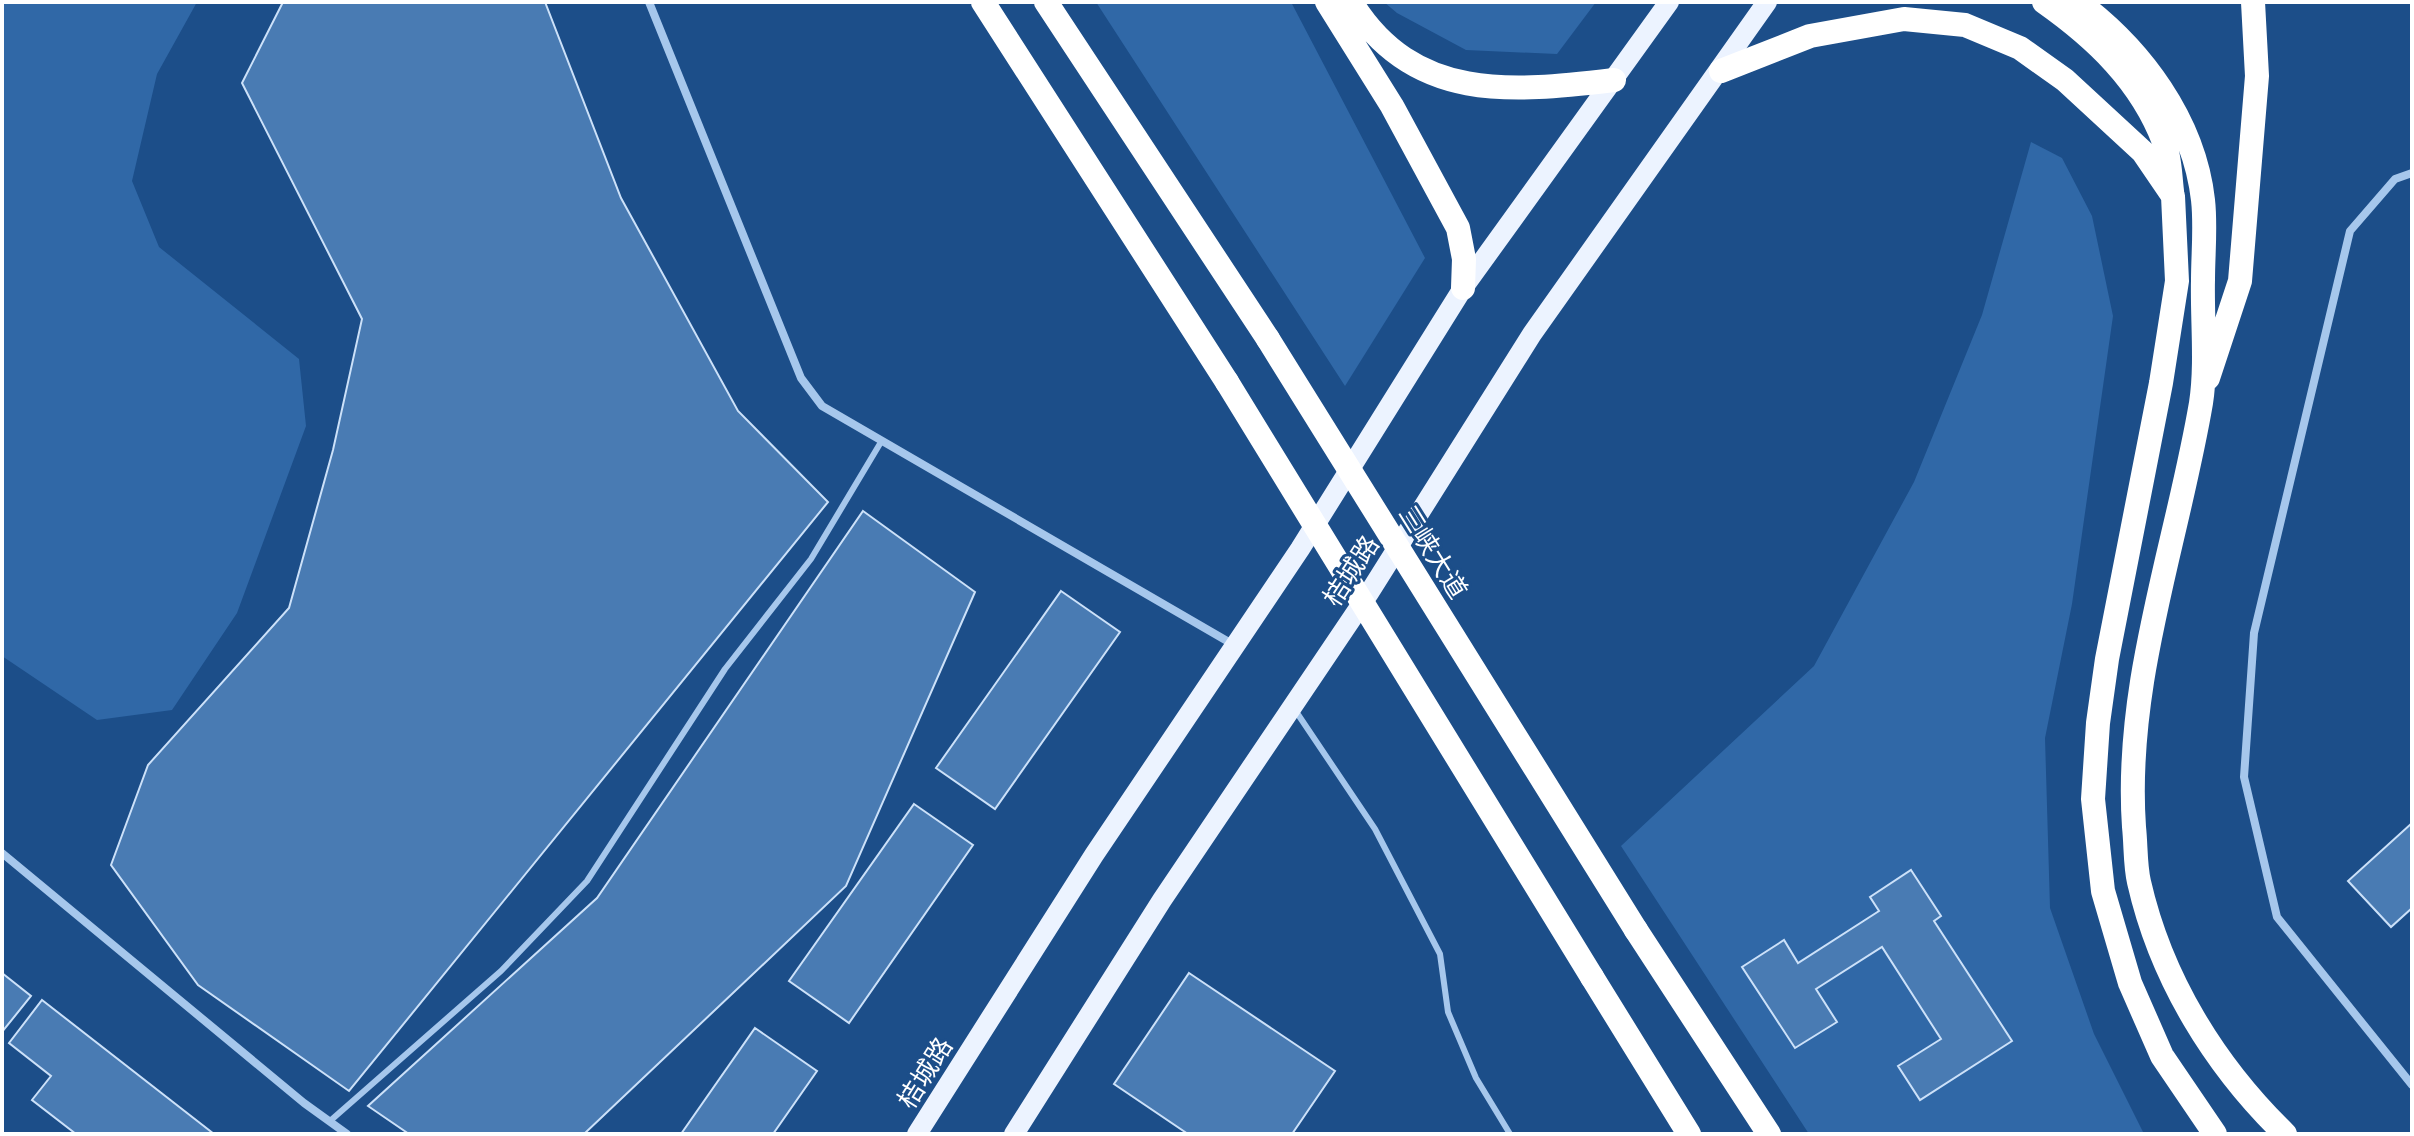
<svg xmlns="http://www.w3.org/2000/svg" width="2414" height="1136" font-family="'Sofia Sans Condensed','Noto Sans SC',sans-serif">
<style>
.green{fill:#3068a7}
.building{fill:#497bb3;stroke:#cce1f9;stroke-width:2}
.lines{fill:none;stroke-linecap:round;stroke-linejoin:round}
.service{stroke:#a6c7ec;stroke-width:6}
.minor{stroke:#a6c7ec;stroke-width:8}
.primary{stroke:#ecf3ff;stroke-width:20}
.motorway{stroke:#fff;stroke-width:24}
.motorway-bridge{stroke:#fff;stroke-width:24}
.labels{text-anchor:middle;stroke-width:6;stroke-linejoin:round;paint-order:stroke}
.street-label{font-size:26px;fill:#fff;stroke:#1c4e89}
</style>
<rect width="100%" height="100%" fill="#1c4e89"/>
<path class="green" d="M2,2h195l-40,72 -25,107 27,66 140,112 7,67 -69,187 -65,97 -75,10 -95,-64z
M1096,2h195l134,256 -80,128z
M1384,2h212l-39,52 -91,-4 -69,-37z
M2031,142l31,16 30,58 21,100 -41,288 -27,134 5,170 44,126 50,100h-335l-188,-288 193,-180 100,-184 68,-167z"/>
<path class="building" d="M283,2h262l76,196 117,213 90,91 -479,589 -151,-106 -87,-120 37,-100 141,-157 44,-158 29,-131 -120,-236z
M863,511l112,81 -129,294 -262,248h-175l-41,-28 229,-208z
M1061,591l59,41 -125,177 -59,-41z
M914,804l59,41 -124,178 -60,-42z
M2412,823v85l-21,19 -43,-46z
M1911,870l30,46 -7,5 78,120 -92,59 -22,-34 43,-27 -59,-92 -66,42 21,33 -42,26 -53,-81 42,-27 14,23 81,-52 -9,-14z
M2,973l29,23 -29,36z
M1189,973l146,98 -43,63h-104l-74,-50z
M42,1000l172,134h-138l-44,-34 19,-24 -42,-33z
M755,1028l62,43 -44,63h-92z"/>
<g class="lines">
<path class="service" d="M1295,710l80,119 65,125 8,58 28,66 34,56
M330,1121l171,-150 86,-90 138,-212 86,-110 70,-117"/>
<path class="minor" d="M649,2l152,376 21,28 412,239
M2412,173l-17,6 -45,52 -96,402 -10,144 33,140 135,168
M2,853l302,250 43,31"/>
<path class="primary" d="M917,1134l177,-279 206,-306 163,-261 206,-286
M1014,1134l148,-234 207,-307 163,-259 235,-332"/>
<path class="motorway" d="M983,2l244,380
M1046,2l222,337
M1327,2l65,104 66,122 6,31 -1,29
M1351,2c62,101 161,90 263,78
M2044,2c51,36 97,79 120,140 6,14 6,33 8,49
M2078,2c63,47 116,118 125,198 3,26 0,54 0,80 -1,39 4,84 -2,123 -24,141 -77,280 -67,424 2,18 1,38 5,55 22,97 76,184 146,252
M1721,71l89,-35 94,-17 61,6 55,23 45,32 78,72 30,44 4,85 -16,102 -54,276 -9,64 -5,76 10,92 27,92 32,73 53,78
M2208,378l32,-97 17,-205 -4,-74
M1636,930l133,204
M1592,977l97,157"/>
<path class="motorway-bridge" d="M1268,339l368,591
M1227,382l365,595"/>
</g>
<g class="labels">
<g class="street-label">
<text transform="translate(1433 552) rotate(58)" y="9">三峡大道</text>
<text transform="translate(1351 571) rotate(-57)" y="9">桔城路</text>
<text transform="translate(925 1073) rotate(-58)" y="9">桔城路</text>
</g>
</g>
<rect width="2414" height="1136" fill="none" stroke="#ffffff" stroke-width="8"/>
</svg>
